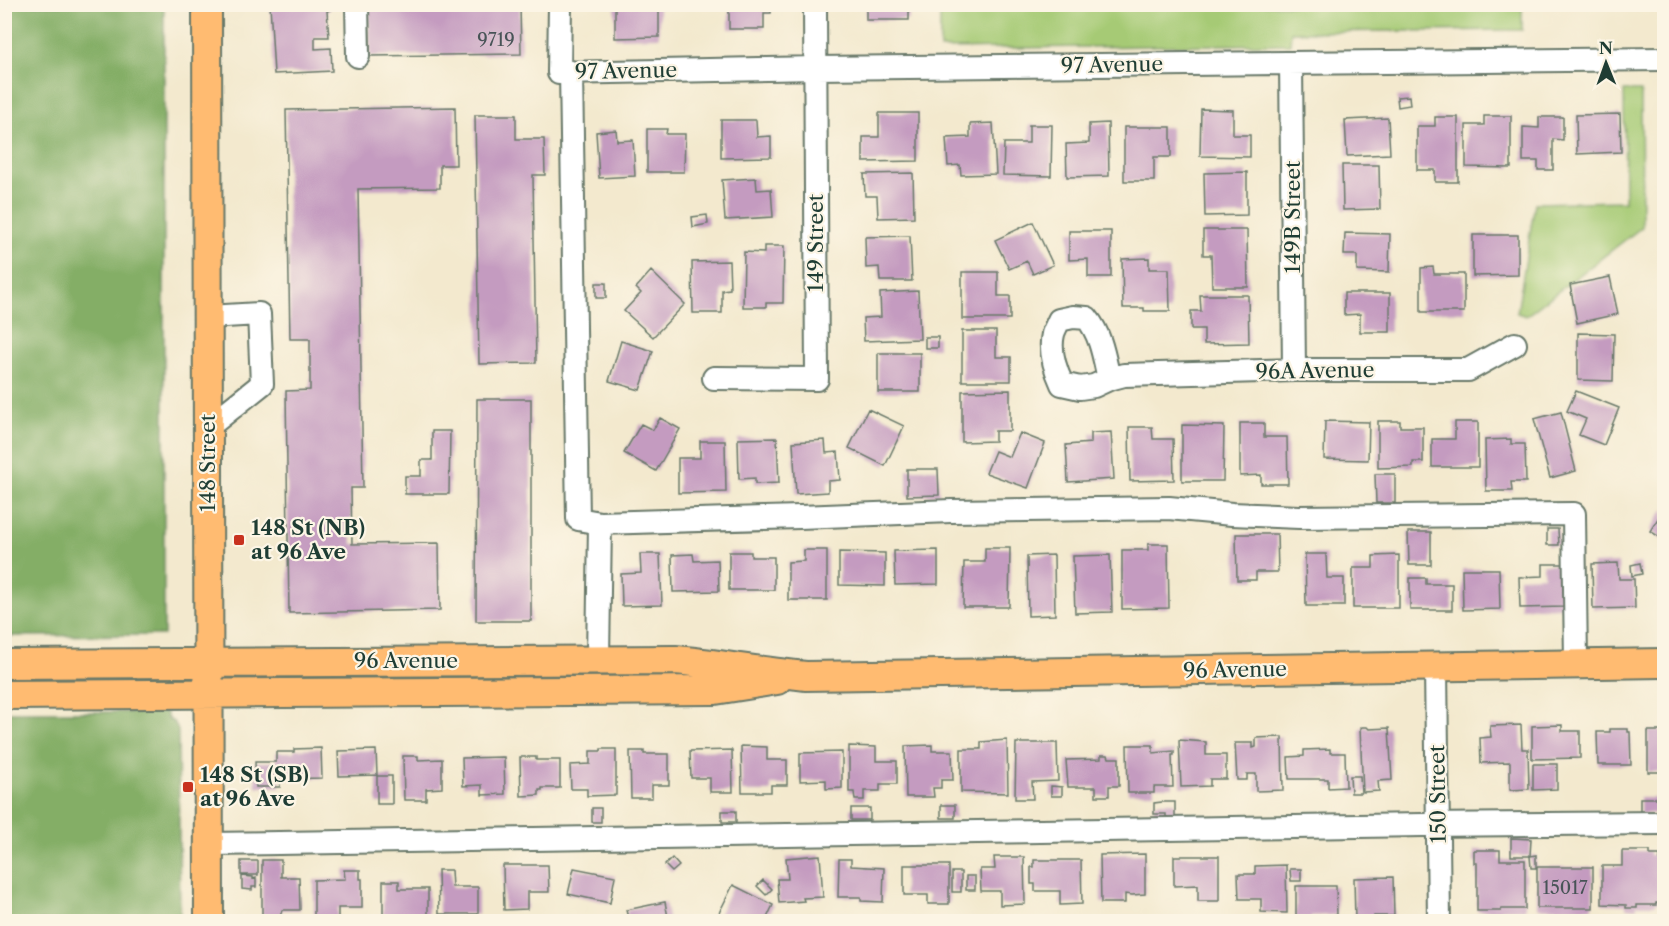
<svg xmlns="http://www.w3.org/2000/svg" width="1669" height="926" font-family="'Libre Caslon Text',serif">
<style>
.green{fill:#a6ca74;stroke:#628454;stroke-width:1.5}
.forest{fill:#84ae66;stroke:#52764d;stroke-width:1.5}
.building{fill:#c49bc0}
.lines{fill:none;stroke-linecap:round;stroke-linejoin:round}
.minor-casing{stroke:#69796a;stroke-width:26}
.major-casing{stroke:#69796a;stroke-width:32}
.minor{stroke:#fff;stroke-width:22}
.major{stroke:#ffbb71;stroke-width:28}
.poi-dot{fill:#c8321e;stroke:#fcf5e5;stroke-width:2}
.labels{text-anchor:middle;stroke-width:4.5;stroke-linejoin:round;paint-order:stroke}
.number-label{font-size:18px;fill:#485457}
.street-label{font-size:21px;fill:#1f3d34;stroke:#fcf5e5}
.poi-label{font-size:21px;font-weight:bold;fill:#1f3d34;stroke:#fcf5e5;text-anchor:start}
</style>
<rect width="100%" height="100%" fill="#fcf5e5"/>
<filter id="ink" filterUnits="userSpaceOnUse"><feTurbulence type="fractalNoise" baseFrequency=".0167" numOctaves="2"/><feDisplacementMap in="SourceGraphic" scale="12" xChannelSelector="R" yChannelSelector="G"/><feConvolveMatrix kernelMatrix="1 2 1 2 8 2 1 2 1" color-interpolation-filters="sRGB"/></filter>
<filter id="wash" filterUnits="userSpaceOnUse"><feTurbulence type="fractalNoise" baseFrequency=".008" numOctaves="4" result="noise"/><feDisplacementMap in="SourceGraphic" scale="24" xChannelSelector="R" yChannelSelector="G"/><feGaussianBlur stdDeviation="1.35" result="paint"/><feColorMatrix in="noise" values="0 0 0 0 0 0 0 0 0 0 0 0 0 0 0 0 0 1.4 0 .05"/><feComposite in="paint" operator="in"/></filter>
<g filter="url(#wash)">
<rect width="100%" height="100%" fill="#f3e9ce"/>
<path class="green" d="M1522,5v25l-231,2 -1,12 -350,5v-44z
M1624,91h17l1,136 -116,89 -9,-3 18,-110 90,-2z"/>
<path class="forest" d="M4,5h160v630l-159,1z
M5,712h162v6l8,5 3,8 2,190h-175z"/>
<g id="blocks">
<path class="building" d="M270,4h60v6l-3,1 2,26h-14v12l16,-1 1,23 -58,3z
M369,4h151l1,50 -151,2z
M615,4h44v33l-44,1z
M729,4h42v9h-7v16h-35z
M866,4h43v16h-43z
M1409,96l1,9 -12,2 -1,-10z
M455,107l1,58h-16v23l-82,1 5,299h-12l1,56 87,-1 1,67 -151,3 -3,-222 24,-1v-51h-20l-4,-229z
M1201,109l32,1v25h17v22l-50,-1z
M879,113h39v48l-55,1v-25h16z
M1620,114l1,38 -44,2 -1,-39z
M475,115h41v24h28l1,36h-12l3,188 -57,1z
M1484,116h27v52l-45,-1v-42h18z
M1435,117h23v65h-23v-12h-18v-44h18z
M1539,117h24v23l-10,-1v31h-15v-9h-15v-34l16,1z
M1388,118l2,36 -43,2 -2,-36z
M721,120h35l1,17 14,-1v21l-50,1z
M993,123l3,51 -35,1 -1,-10 -12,1 -2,-28 24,-1v-13z
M1108,123l1,53 -42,1 -1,-33 23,-1v-19z
M1029,125h23l-1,51 -48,-1 1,-32h25z
M1124,127h47v30h-17v24h-30z
M647,129h20l-1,5h19l-1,38h-37z
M616,130l1,11 16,-1 2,36 -36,2 -3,-46z
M1342,165h37l1,44 -37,1z
M1247,172v43l-42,1 -1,-43z
M913,173l1,44 -36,1 -1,-22h-12l-1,-22z
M756,178l1,12 14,-1 2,28 -48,3 -3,-40z
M707,215l1,9 -15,3 -1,-10z
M1033,222l20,43 -20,9 -6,-13 -18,8 -14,-29z
M1203,230h44l1,57h-36l-1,-32h-8z
M1069,231h42v46h-23v-18l-19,1z
M1345,233l45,1 -1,38 -32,-1v-16h-13z
M1473,235h45v40l-45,1z
M910,236l2,45h-32l-1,-14 -13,1 -1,-31z
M764,246h20l-1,57h-17v4h-23l1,-55 20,1z
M1149,258v11h20l1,42h-26v-3h-21l-1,-49z
M729,261l1,28 -8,1v23h-29l-1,-51z
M1433,267l1,7h30v38h-43v-44z
M651,271l34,33 -32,33 -29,-26 17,-18 -5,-5z
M962,272h36v24h12v23h-48z
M1610,277l8,37 -41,9 -7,-38z
M596,283h10v15h-10z
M918,291l2,48 -56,2 -1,-23 18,-1 -1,-24z
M1344,293h46v39h-30v-18l-16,1z
M1200,295h48l1,48 -45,1v-15h-13v-18h10z
M962,331h34v26h15v24h-49z
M1578,333l36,1 -1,47 -35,-1z
M925,337h13v11h-13z
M621,341l32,10 -13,39 -31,-9z
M878,353h42v39h-42z
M1010,390v41h-15v10l-33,1v-51z
M1576,391l43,17 -15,37 -25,-10 7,-16 -19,-8z
M477,399h54v222h-55z
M868,409l36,17 -19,40 -36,-18z
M1561,412l15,59 -26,7 -16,-59z
M660,418l20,11 -24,42 -32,-18 17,-29 12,6z
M1325,421l44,1 -1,38 -44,-1z
M1378,421h22v6h23v35h-10v5l-35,1z
M1455,422h23v45h-46v-28h23z
M1240,423h24v14h23l1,47h-27v-9l-21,1z
M1182,425l42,1 -1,55h-41z
M1129,427h23l1,12h20l1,41 -44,1z
M432,431h18l-1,63h-44v-18h16v-16h11z
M1111,432l3,47 -46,3 -2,-37 25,-2v-10z
M1020,433l25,10 -17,45 -42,-15 9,-22 15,6z
M777,438l2,45 -24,1v-6l-16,1 -1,-40z
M1511,439v5h14l1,38h-15l1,9h-26l-1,-51z
M825,440l1,13 12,-1 2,28 -12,1v11l-32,2 -3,-52z
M700,441h25l1,51 -48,1v-35h22z
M907,469h31l1,26 -32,1z
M1375,474h20v29h-19z
M1664,509v31l-14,-9z
M1547,529h11l1,16h-12z
M1408,532h23v33h-22z
M1236,534h41l1,38h-22v8h-19z
M1148,544h20l1,64 -47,1v-59h26z
M985,548h25l-1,59h-46l1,-45h21z
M804,550h23v50h-39v-38l16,-1z
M938,550v34l-43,1 -1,-34z
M729,552h22v5h23v33h-45z
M839,552l46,1v33l-46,-1z
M640,554h20l2,51 -40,1 -1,-32 20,-1z
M693,554l1,7 24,-1 1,31 -46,1 -1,-37z
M1305,554h21l1,24h17v28h-38z
M1054,555l1,60 -27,1 -1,-60z
M1110,555l2,57 -37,1 -2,-57z
M1399,555v53h-46v-40h20v-12z
M1618,563l1,16h15l1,29 -42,1 -1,-45z
M1640,563l2,11 -10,2 -1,-11z
M1543,564h21v43l-44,1 -1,-31 24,-1z
M1462,569h37l1,40 -37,1z
M1410,578h16v6h26v26h-42z
M1521,725l1,24h6l1,40 -19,1v-28l-29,1 -1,-25 11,-1 -1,-11z
M1562,725v6h18v27l-48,1v-33z
M1362,727h5l2,2 20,-1 3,52 -14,1 1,10 -16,1 -3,-63z
M1610,729h18v3h2l1,33h-33l-1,-33h13z
M1648,731h16v41h-16z
M1282,737l1,53 -27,1v-17h-9v6h-10l-2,-37h18v5l3,-1v-9z
M1007,740l1,53 -47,-1v-43h20v-7z
M1179,740l27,2v13h20v24h-16v7l-29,1z
M1016,743h41l1,38 -26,1 1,17h-18z
M932,745v6h20l1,29h-12v8h-8l1,9h-28l-1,-51z
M1127,745h26v8l21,-2v4h-2l1,32h-19v6h-26z
M741,746l26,1v13h20v25h-16v7h-29z
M849,746l27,1v14h21v23h-17v7h-16v9h-9l-1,-8h-5z
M321,748l1,30 -42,1v8h-24l-1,-25h21v-10h18v-3z
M601,749h15v46l-29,1v-7h-16l-1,-24 20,-1v-13h11z
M1330,749v4h15l1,34 -18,1v-9h-39l-1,-22 16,-1v-6z
M376,750l1,25 -38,1 -1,-25z
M732,750l1,42h-23v-14h-19l-1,-27z
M630,751h14v3h25v31h-17v13h-21z
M842,752v36l-16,1v-9l-26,1v-28z
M1101,755h7l1,3h10v28h-10v10h-13v-9h-28l-2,-27 35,-1z
M403,756h15v4l24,-1v29l-16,1v11h-22z
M504,757l1,37 -23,1v-10l-19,1 -1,-28z
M520,757h16v3h24v28h-18v2h-3v5l-18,1z
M1533,764h24v25l-24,1z
M377,776h15v28h-15z
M1350,776h10l1,17h-10z
M1051,786l11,1v9h-11z
M1640,798h24v15l-24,1z
M1162,802h13v15h-9v-3h-12v-11z
M941,805h14v13h-14z
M592,808h9v14h-9z
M851,808h19v12h-19z
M722,811h14v11h-14z
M1511,838l20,1 -1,17 6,-1v13h-5l-1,-12h-19z
M1474,850h26v10h25v49h-24v2h-24v-48h-3z
M1622,851h28v4h10v48h-4v2h-19v3h-11v-3l-24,-1v-38h20z
M1145,854v40l-13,1 -7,-1v9h-24l-1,-48z
M820,855l3,42 -20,1 1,3 -25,2 -2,-24h11l-2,-21z
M1174,856h45v45h-21v-16l-24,1z
M994,857h30l1,47 -25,1v-14h-19l-1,-22h15z
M672,858l7,8 -7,6 -7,-7z
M839,859h12v7l33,2 -1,34 -22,-1v-4h-23z
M262,860h19v17h18l1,33h-18l-2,7 -18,-2z
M1034,860h47l1,44 -22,1v-14h-25v-7h-4v-17h3z
M241,861h17v14h-17z
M503,865h45l1,27h-22v17l-23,1z
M904,865h45v39h-21v-9h-24z
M1286,865l1,48 -26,-1v-13h-22l-1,-25h17v-8z
M1537,867h56v41h-56z
M574,868l41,8 -5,27 -42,-9z
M1290,869h11v12h-10z
M344,870h16v9h2v29h-24v10h-24v-38l31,-1z
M438,870h13l1,17h26v27h-39z
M952,872h9v20h-9z
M242,876l11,1v2l3,-1v9h-4v3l-10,-1z
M966,876h9v14h-9z
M1393,877l1,39h-20v3l-19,1 -1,-42z
M763,880l9,9 -6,6 -9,-9z
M383,881h16v8h29v28h-19v2h-10v-2h-16z
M733,885l40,20 -8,17h-44l-5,-3z
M1296,886h40l1,29 -26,1v2h-15z
M665,902l4,20h-40l-3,-12z"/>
</g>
</g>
<g filter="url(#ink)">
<use href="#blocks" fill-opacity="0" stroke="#69796a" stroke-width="1.5"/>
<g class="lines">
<defs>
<path id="minor" d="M357,4l1,52
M560,4l-1,69 257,-5 848,-9
M1291,63l3,307
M571,72l7,447 22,4
M714,378l103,1 -2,-375
M1109,379c-5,-22 -8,-44 -22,-61l-14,-1 -14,3c-2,5 -5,10 -6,14 -4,17 2,35 9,50l18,4 14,-2 15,-7 15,-4 170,-5h174l47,-26
M208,427l54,-43 -3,-70 -51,3
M598,659l2,-136 200,-6 151,-6 218,-3 63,6 67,3 275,-3 2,149
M1436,667l3,255
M209,844l1213,-19 242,-2"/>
<path id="major" d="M207,4l2,918
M4,664l671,-4c44,4 87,12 131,16l858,-13
M4,695l711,-5 62,-10"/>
</defs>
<use href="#minor" class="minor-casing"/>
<use href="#major" class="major-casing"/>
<use href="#minor" class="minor"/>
<use href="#major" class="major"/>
</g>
</g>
<g class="poi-dot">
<rect x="233" y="534" width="12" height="12" rx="3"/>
<rect x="182" y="781" width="12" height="12" rx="3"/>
</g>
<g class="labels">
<g class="number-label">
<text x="496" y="46">9719</text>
<text x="1565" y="894">15017</text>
</g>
<g class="street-label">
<text transform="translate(1112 65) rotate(-1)" y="7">97 Avenue</text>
<text transform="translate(626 71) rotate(-1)" y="7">97 Avenue</text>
<text transform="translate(1293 217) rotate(-90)" y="7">149B Street</text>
<text transform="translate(816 243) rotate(-90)" y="7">149 Street</text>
<text transform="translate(1315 371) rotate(-1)" y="7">96A Avenue</text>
<text transform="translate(208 463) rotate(-90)" y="7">148 Street</text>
<text x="406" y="668">96 Avenue</text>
<text transform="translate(1235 670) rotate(-1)" y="7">96 Avenue</text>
<text transform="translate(1438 794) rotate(-91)" y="7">150 Street</text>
</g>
<g class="poi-label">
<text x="251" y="535">148 St (NB)<tspan x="251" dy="24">at 96 Ave</tspan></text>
<text x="200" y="782">148 St (SB)<tspan x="200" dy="24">at 96 Ave</tspan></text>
</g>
</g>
<rect width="1669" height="926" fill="none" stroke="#fcf5e5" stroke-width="24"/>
<g transform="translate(1606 63) rotate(359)" stroke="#fcf5e5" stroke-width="4.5" paint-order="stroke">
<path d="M0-4.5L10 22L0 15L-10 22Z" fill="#1f3d34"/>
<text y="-9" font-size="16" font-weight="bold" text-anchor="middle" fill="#1f3d34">N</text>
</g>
</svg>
